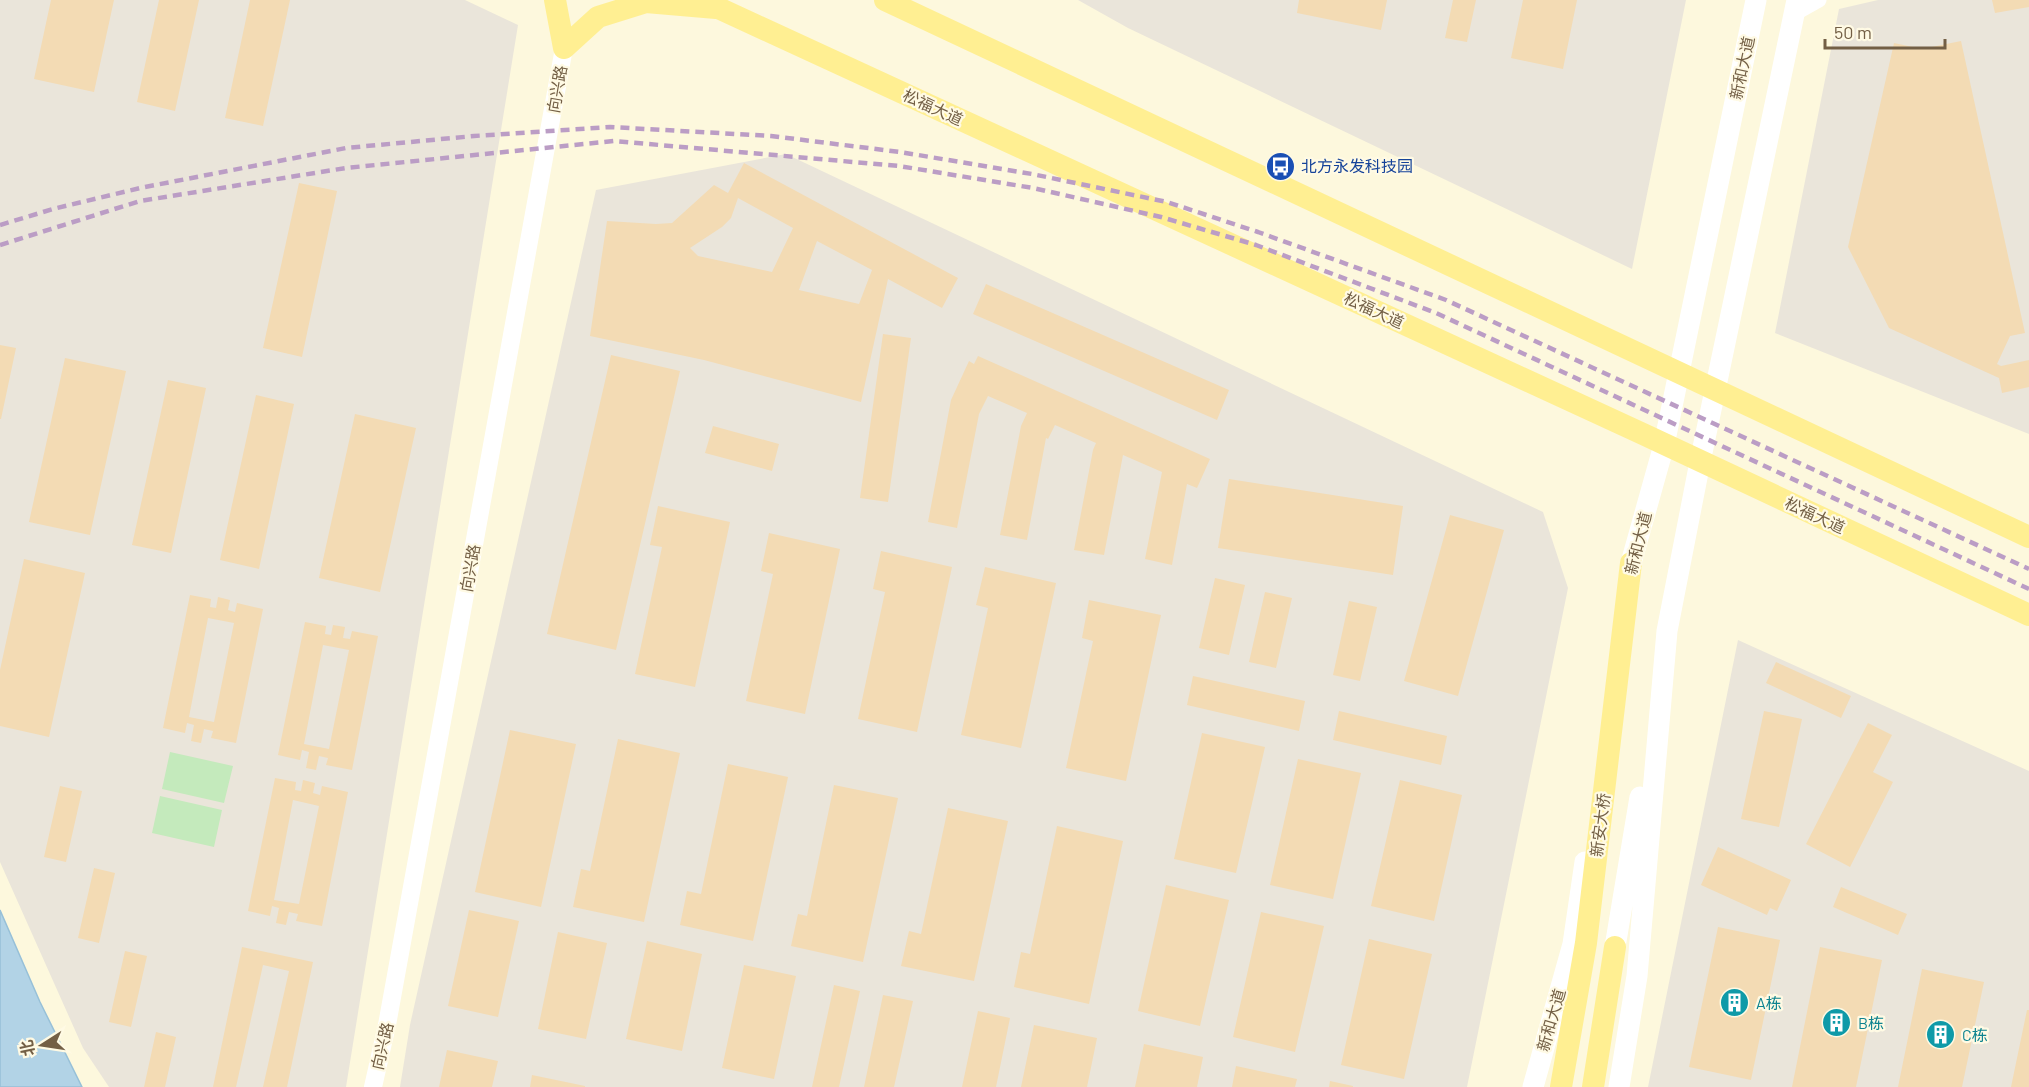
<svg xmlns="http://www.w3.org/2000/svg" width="2029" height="1087" font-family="Barlow,'Noto Sans SC',sans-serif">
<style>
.industrial{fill:#eae5da}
.green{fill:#c4eabc}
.water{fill:#b2d3e6;stroke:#97c0d8;stroke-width:1.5}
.building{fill:#f3dbb4;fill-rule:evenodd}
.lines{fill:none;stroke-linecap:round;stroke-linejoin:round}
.minor{stroke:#fff;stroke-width:15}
.tertiary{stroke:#fff;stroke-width:18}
.secondary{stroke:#fff;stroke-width:21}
.primary{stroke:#ffef92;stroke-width:22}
.rail{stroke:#bb9dc5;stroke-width:4.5;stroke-dasharray:9 6;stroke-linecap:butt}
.labels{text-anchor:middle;stroke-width:4.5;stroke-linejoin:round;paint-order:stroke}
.street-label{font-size:16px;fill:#735f45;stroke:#fffae4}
.transit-label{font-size:16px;fill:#164399;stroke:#fffae4;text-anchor:start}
.culture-label{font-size:16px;fill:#0d838f;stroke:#fffae4;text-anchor:start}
</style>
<rect width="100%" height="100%" fill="#fdf8dd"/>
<path class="industrial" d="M0,0h465l53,25 -172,1062h-237l-26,-39 -83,-186z
M1078,0h608l-54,269 -504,-241z
M1878,0h151v434l-254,-101 64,-324z
M786,154l757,358 25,76 -101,499h-1067l10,-62 186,-835z
M1738,640l291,131v316h-381z"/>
<path class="green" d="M170,752l63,14 -9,37 -62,-14z
M160,796l62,14 -8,37 -62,-14z"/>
<path class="water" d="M0,910l40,92 42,85h-82z"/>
<path class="building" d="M51,0h63l-20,92 -60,-13z
M159,0h40l-24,111 -38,-9z
M250,0h40l-27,126 -38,-8z
M1299,0h88l-6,30 -84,-17z
M1453,0h23l-9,42 -22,-4z
M1523,0h54l-14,69 -52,-11z
M1992,0h37v7l-34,6z
M1961,41l64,292 -15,3 -13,28 4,2 28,-6v27l-27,6 -3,-15 -110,-50 -41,-81 46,-204 28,6z
M744,163l214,115 -16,30 -54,-29 -27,123 -157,-42 -114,-24 17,-115 49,3 16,-1 42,-38 14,8zM738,198l55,30 -21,44 -74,-16 -8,-8 32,-21 9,-9zM817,241l55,29 -13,34 -60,-14z
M299,183l38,8 -35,166 -39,-9z
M986,284l243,106 -12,30 -244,-106z
M883,334l28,4 -23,164 -28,-4z
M0,345l16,3 -15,71h-1z
M611,355l69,16 -64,279 -69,-16z
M978,356l232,103 -13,29 -10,-4 -15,81 -27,-6 17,-87 -39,-17 -19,100 -30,-5 19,-100 3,-7 -41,-18 -7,14 -2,-1 -19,102 -27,-5 21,-109 6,-13 -39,-17 -9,18 -22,114 -29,-6 23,-122 18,-39 5,3z
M65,358l61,13 -36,164 -61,-13z
M168,380l38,8 -35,165 -39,-8z
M256,395l38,9 -35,165 -39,-9z
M355,414l61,14 -36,164 -61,-14z
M713,426l66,18 -7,27 -67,-18z
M1229,479l174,27 -10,69 -175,-27z
M658,506l72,16 -35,165 -60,-13 27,-127 -12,-2z
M1450,515l54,15 -46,166 -54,-15z
M769,533l71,16 -35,165 -59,-13 27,-127 -12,-3z
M881,551l71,16 -35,165 -59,-13 27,-127 -12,-3z
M24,559l61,14 -36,164 -49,-11v-56z
M985,567l71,16 -35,165 -60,-13 27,-127 -12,-3z
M1215,578l30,7 -16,70 -30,-7z
M1265,592l27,6 -16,70 -27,-6z
M190,595l21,4 -1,8 6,1 2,-11 12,3 -2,10 7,2 2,-9 26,6 -27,134 -25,-5 2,-7 -9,-2 -3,14 -10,-2 3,-16 -7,-2 -2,10 -22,-5zM208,618l26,5 -20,99 -25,-5z
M1089,600l72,15 -35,166 -60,-13 27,-127 -11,-3z
M1349,601l28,6 -17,74 -27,-6z
M305,622l21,4 -1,8 6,1 2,-10 12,2 -2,11 7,1 2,-8 26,5 -26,134 -26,-5 2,-7 -9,-2 -3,14 -10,-2 3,-16 -7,-2 -2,10 -22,-5zM323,645l26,5 -20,99 -25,-5z
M1776,662l75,34 -10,22 -75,-35z
M1193,676l112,25 -6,30 -112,-26z
M1339,711l108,25 -6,29 -108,-25z
M1764,711l38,8 -23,108 -38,-8z
M1868,723l24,12 -19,37 20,10 -43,85 -44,-23z
M510,730l66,14 -35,163 -66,-15z
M1202,733l63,14 -29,126 -62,-14z
M618,739l62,14 -36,169 -71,-15 8,-38 9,2z
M1298,759l63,14 -28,126 -63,-14z
M728,764l60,13 -35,164 -73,-16 7,-34 14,3z
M275,778l21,4 -1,8 6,1 2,-11 12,3 -2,10 7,2 2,-9 26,6 -26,134 -26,-5 2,-7 -9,-2 -3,13 -10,-2 3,-15 -7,-2 -2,10 -22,-5zM293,800l26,6 -20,98 -25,-4z
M1400,780l62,15 -28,126 -63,-15z
M834,785l64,13 -35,164 -72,-16 7,-32 9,2z
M60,786l22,5 -16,71 -22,-5z
M948,808l60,13 -34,160 -73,-15 8,-35 12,3z
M1057,826l66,15 -34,163 -75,-17 7,-35 9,2z
M1718,847l73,33 -14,31 -7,-3 -3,7 -66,-30z
M94,868l21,5 -16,70 -21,-5z
M1166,885l63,15 -29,126 -62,-15z
M1841,887l66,27 -9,21 -65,-28z
M469,910l50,11 -21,96 -50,-11z
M1261,912l63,14 -29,126 -62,-15z
M1718,927l62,13 -29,140 -62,-13z
M558,932l49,11 -21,96 -48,-10z
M1369,939l63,15 -28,125 -63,-14z
M647,941l55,13 -20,97 -56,-12z
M242,947l71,15 -26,125h-24l26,-116 -26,-6 -27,122h-23z
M1820,947l62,13 -26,127h-64z
M125,951l22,5 -16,71 -22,-5z
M744,965l52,11 -22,103 -52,-11z
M1922,969l62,13 -22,105h-64z
M834,985l26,6 -21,96h-27z
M883,995l30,6 -19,86h-30z
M2027,1010h2v77h-18z
M978,1011l32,7 -14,69h-34z
M1034,1025l63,13 -10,49h-66z
M156,1032l20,5 -11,50h-21z
M1144,1044l59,13 -6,30h-62z
M447,1050l51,11 -6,26h-53z
M1236,1066l61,13 -2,8h-63z
M532,1075l53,11v1h-55z
M1330,1081l23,5v1h-24z"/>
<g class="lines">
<path class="minor" d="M1794,14l25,-14"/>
<path class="tertiary" d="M373,1087l14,-62 177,-977"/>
<path class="secondary" d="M1629,579l2,-16 33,-118 92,-445
M1615,947l25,-150
M1533,1087l40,-143 12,-82
M1619,1087l18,-111 30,-345 33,-169 97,-462"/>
<path class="primary" d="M555,0l9,48
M701,0l942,434 386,181
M885,0l1144,537
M564,48l34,-31 48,-15 70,6
M1561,1087l25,-144 45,-380
M1593,1087l22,-140"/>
<path class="rail" d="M0,225l53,-16 87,-21 206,-40 128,-12 136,-9 161,9 129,16 132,22 135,28 91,30 188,68 583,269
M0,245l140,-44 206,-33 268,-27 285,25 134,22 128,29 95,28 180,68 593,276"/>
</g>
<defs>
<symbol id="bus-disc" viewBox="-11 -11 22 22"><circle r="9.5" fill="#1a4fb4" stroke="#fffae4"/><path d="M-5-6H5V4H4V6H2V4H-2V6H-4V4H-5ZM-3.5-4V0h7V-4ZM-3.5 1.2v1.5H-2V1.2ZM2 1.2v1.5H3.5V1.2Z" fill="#fff"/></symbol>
<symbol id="building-disc" viewBox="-11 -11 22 22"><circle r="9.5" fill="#0f9aa8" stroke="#fffae4"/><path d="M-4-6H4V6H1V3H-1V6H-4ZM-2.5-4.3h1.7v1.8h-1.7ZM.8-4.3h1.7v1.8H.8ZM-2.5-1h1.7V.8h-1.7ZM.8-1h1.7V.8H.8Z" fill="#fff"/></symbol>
</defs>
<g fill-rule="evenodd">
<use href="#bus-disc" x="1264" y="150" width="33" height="33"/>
<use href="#building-disc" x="1718" y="986" width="33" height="33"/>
<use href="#building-disc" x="1820" y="1006" width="33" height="33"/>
<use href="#building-disc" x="1924" y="1018" width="33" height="33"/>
</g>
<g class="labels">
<g class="street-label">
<text transform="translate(1742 68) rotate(-78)" y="6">新和大道</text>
<text transform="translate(557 89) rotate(-80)" y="6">向兴路</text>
<text transform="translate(933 107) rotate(25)" y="6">松福大道</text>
<text transform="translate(1374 310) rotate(25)" y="6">松福大道</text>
<text transform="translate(1815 515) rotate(25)" y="6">松福大道</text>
<text transform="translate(1638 543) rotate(-76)" y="6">新和大道</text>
<text transform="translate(470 568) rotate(-80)" y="6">向兴路</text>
<text transform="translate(1600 825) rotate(-83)" y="6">新安大桥</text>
<text transform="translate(1551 1020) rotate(-74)" y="6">新和大道</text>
<text transform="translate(382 1046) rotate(-77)" y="6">向兴路</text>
</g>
<g class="transit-label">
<text x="1301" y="172">北方永发科技园</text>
</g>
<g class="culture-label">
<text x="1756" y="1009">A栋</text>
<text x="1858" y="1029">B栋</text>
<text x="1962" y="1041">C栋</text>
</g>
</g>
<g transform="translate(42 1045) rotate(258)" stroke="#fffae4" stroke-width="4.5" paint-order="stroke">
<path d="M0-4.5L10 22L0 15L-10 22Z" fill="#735f45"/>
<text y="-9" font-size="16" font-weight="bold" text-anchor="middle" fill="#735f45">北</text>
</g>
<path d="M1825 39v9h120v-9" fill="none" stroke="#735f45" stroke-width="3"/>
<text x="1834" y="39" font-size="18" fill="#735f45" stroke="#fffae4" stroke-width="4.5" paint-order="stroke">50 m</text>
</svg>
